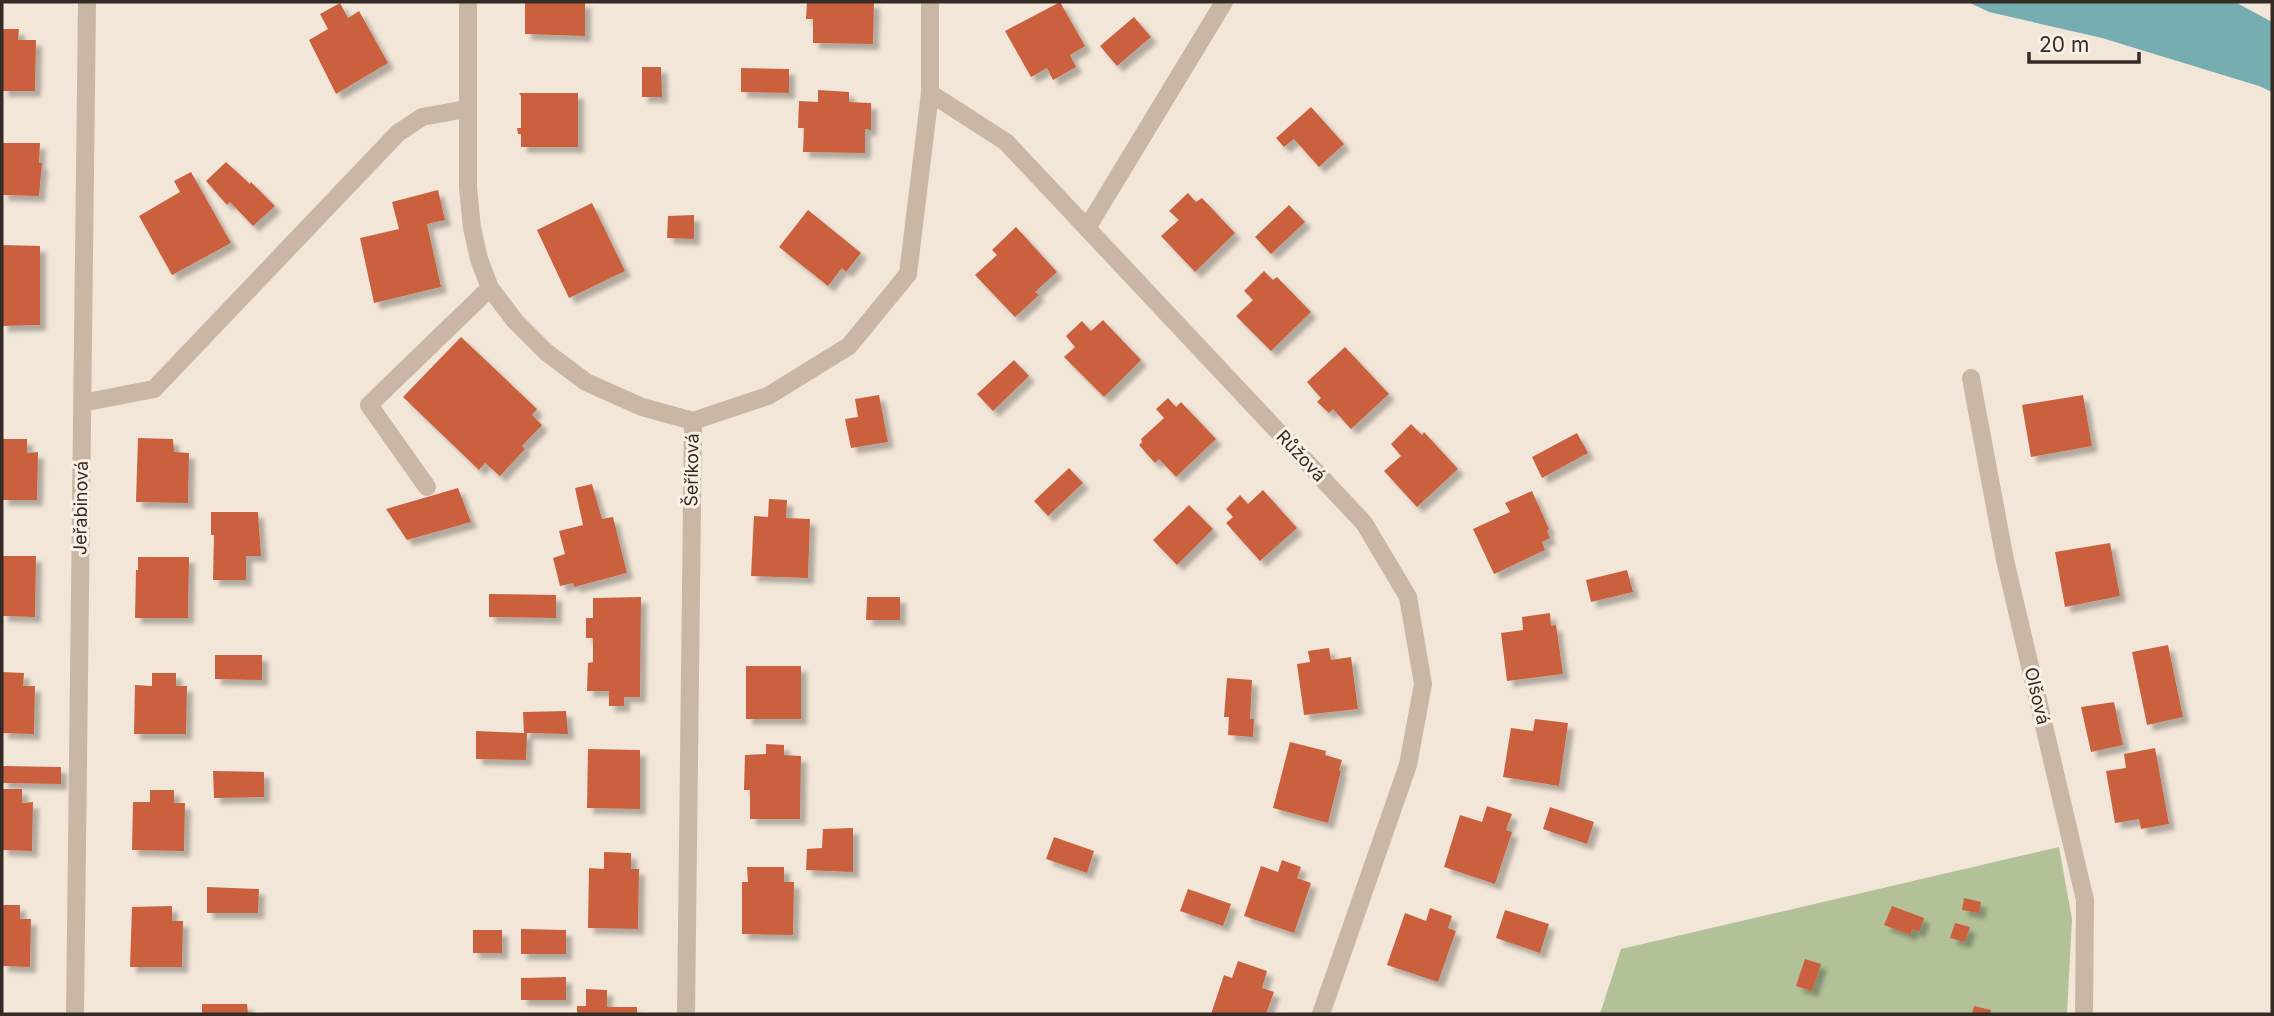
<svg xmlns="http://www.w3.org/2000/svg" width="2274" height="1016" font-family="Inter,sans-serif">
<style>
.green{fill:#b3c198}
.water{fill:#76adb0}
.building{fill:#ca613e;filter:url(#shadow)}
.lines{fill:none;stroke-linecap:round;stroke-linejoin:round}
.lane{stroke:#cab6a4;stroke-width:18}
.street{stroke:#cab6a4;stroke-width:18}
.labels{text-anchor:middle;stroke-width:6;stroke-linejoin:round;paint-order:stroke}
.street-label{font-size:18px;fill:#352b26;stroke:#faf0e5}
</style>
<defs>
<filter id="shadow"><feDropShadow dx="6" dy="6" stdDeviation="2" flood-color="#0004"/></filter>
</defs>
<rect width="100%" height="100%" fill="#f2e6d8"/>
<path class="green" d="M2059,847l13,72 -5,95h-467l21,-65z"/>
<path class="water" d="M1968,2h267l37,20v70l-13,-6 -157,-48 -113,-26z"/>
<path class="building" d="M525,2h60v34l-60,-2z
M807,2h67l-1,42 -60,-1v-24h-7z
M1060,2l25,44 -15,9 6,12 -23,13 -6,-12 -16,9 -26,-46z
M340,3l8,15 11,-7 29,52 -52,31 -27,-54 19,-11 -8,-15z
M1134,17l17,20 -34,29 -17,-20z
M2,29h17l-1,11h18l-1,51h-33z
M642,67h19l1,30h-20z
M741,68l48,1v24l-48,-1z
M818,90l31,2v10l22,1v27l-6,-1v24l-62,-1 1,-24h-6l1,-27 19,1z
M519,93h59v54h-57v-13h-3l-1,-6h4v-32z
M1311,107l33,37 -25,23 -25,-28 -10,8 -8,-9z
M2,143h38l-1,20h3l-3,33 -37,-1z
M226,162l24,22 1,-2 24,24 -22,20 -23,-24 -3,3 -21,-24z
M191,172l40,71 -59,32 -33,-59 41,-24 -6,-11z
M438,190l7,30 -18,4 14,63 -67,16 -14,-65 39,-9 -7,-27z
M1188,193l8,9 6,-4 33,35 -40,39 -34,-36 18,-16 -10,-9z
M592,203l33,68 -56,27 -32,-68z
M1289,205l16,17 -34,32 -16,-17z
M808,210l53,43 -15,19 -4,-4 -14,18 -49,-39z
M694,215v24l-27,-1 1,-22z
M1016,227l41,45 -22,20 4,3 -24,22 -40,-42 22,-20 -5,-5z
M2,245l38,1v79l-38,1z
M1264,271l9,9 4,-3 34,35 -40,39 -35,-35 17,-16 -9,-9z
M1103,320l38,40 -37,37 -40,-40 11,-10 -9,-11 16,-15 9,10z
M461,337l76,72 -5,6 10,10 -20,21 3,3 -25,27 -15,-13 -6,7 -76,-73z
M1345,347l44,47 -38,35 -18,-20 -4,4 -12,-11 4,-4 -14,-16z
M1014,360l15,16 -36,35 -16,-17z
M879,395l9,47 -37,6 -6,-29 13,-2 -3,-18z
M2083,395l9,51 -61,11 -9,-52z
M1168,398l8,9 5,-5 35,37 -40,38 -17,-18 -4,4 -16,-18 3,-3 -1,-3 23,-21 -8,-9z
M1411,424l11,11 2,-3 34,37 -41,38 -33,-36 17,-15 -10,-12z
M1577,433l11,20 -46,25 -10,-21z
M138,438l35,1 1,13 15,1 -1,50 -52,-1z
M3,439h24v14l11,-1 -1,48h-35z
M1069,468l14,15 -35,33 -14,-15z
M592,484l10,35 11,-2 14,56 -53,14 -1,-4 -13,3 -7,-28 12,-4 -6,-23 24,-6 -8,-37z
M458,488l13,34 -64,18 -21,-31z
M1263,490l34,38 -37,33 -34,-38 7,-6 -7,-8 14,-14 8,9z
M1532,491l17,38 -2,2 3,7 -8,4 3,8 -51,24 -21,-45 37,-17 -5,-9z
M769,499l18,1 -1,18 24,1 -2,59 -57,-2 3,-60 14,1z
M1189,505l24,24 -36,36 -24,-25z
M211,512h47l3,44h-15v24h-33l1,-45h-3z
M2110,543l10,53 -55,11 -10,-55z
M2,556h34l-1,61 -33,-1z
M138,557h51l-1,61h-53l1,-48h2z
M1627,570l6,22 -42,10 -5,-22z
M489,594l67,1v23l-67,-1z
M641,597l-1,100h-16v9h-15v-15h-22l1,-28 5,-1v-24h-7v-20h7v-20z
M867,597h33v23h-34z
M1550,613l1,13 5,-1 7,49 -56,7 -6,-48 22,-3 -1,-13z
M2168,645l15,72 -36,8 -15,-73z
M1329,648l2,12 20,-3 7,52 -54,6 -7,-51 13,-2 -2,-11z
M215,655h47v25l-47,-1z
M746,666h55v53h-55z
M2,672l22,1 -1,13h12l-1,48 -32,-1z
M152,673h24v13h11l-1,48h-52l1,-49 17,1z
M1227,678l25,2 -2,39h4l-1,18 -25,-2 1,-18h-5z
M2114,702l9,43 -32,7 -10,-45z
M566,711l2,23 -41,-1 -1,27 -50,-1v-28l48,2 -1,-21z
M1535,719l33,4 -9,63 -56,-9 8,-49 22,3z
M1290,742l36,9 -1,4 17,5 -3,10 2,1 -13,52 -55,-15z
M766,744l18,1v10l17,1 -1,63h-50v-29h-6l1,-35 21,-1z
M2155,748l14,76 -28,5 -2,-10 -24,4 -9,-52 20,-3 -2,-14z
M588,749l52,1v59l-53,-1z
M2,766l59,1v17l-59,-1z
M213,771l51,1v25l-50,1z
M2,789h20v14l11,-1 -1,49 -30,-1z
M150,790h24v13h11l-1,48 -52,-1 1,-48h17z
M1487,806l25,8 -6,16 6,2 -17,52 -51,-17 16,-52 22,7z
M1550,807l44,15 -7,22 -44,-15z
M853,828v44l-47,-2 1,-21 15,-1 1,-19z
M1054,837l40,14 -7,22 -41,-14z
M604,852l27,1v16h8l-1,60 -50,-1 1,-60 15,1z
M1282,860l19,7 -4,11 14,5 -17,50 -50,-17 17,-50 17,6z
M747,867h37v15h10l-1,53 -51,-1v-52h6z
M207,887l52,2 -1,24h-51z
M1188,889l43,15 -8,22 -43,-15z
M1964,898l17,4 -2,11 -17,-3z
M2,905h18v14h11l-1,48 -28,-1z
M172,906v15h11l-1,46h-52l2,-60z
M1892,906l32,12 -5,14 -7,-3 -1,6 -27,-10z
M1430,908l22,8 -4,12 8,3 -18,51 -51,-17 18,-52 21,8z
M1505,910l44,14 -9,29 -44,-15z
M1955,923l15,4 -5,15 -15,-4z
M521,929l45,1v24h-45z
M473,930h29v23h-29z
M1805,959l16,5 -9,27 -16,-5z
M1238,961l29,10 -5,17 12,4 -8,22h-55l13,-39 8,3z
M566,977v23h-45v-22z
M586,989l21,1v17h30v7h-60v-8h9z
M202,1004h45l1,10h-46z
M1974,1006l17,4 -1,4h-18z"/>
<g class="lines">
<path class="lane" d="M1087,228l137,-226
M427,487l-58,-82 121,-117"/>
<path class="street" d="M468,2v186l4,40 7,31 11,29 25,33 31,31 40,30 56,25 51,14 -7,593
M930,2v91l76,49 358,381 44,74 15,87 -15,81 -87,249
M1971,378l34,182 80,340 -1,114
M82,403l72,-14 244,-256 24,-16 44,-8
M693,421l75,-25 81,-50 59,-72 22,-181
M75,1014l12,-1012"/>
</g>
<g class="labels">
<g class="street-label">
<text transform="translate(1301 456) rotate(47)" y="6">Růžová</text>
<text transform="translate(692 470) rotate(-89)" y="6">Šeříková</text>
<text transform="translate(81 508) rotate(-89)" y="6">Jeřabinová</text>
<text transform="translate(2037 696) rotate(77)" y="6">Olšová</text>
</g>
</g>
<rect width="2274" height="1016" fill="none" stroke="#352b26" stroke-width="7"/>
<path d="M2029 52v10h110v-10" fill="none" stroke="#352b26" stroke-width="3.5"/>
<text x="2039" y="52" font-size="21" fill="#352b26" stroke="#faf0e5" stroke-width="5" paint-order="stroke">20 m</text>
</svg>
